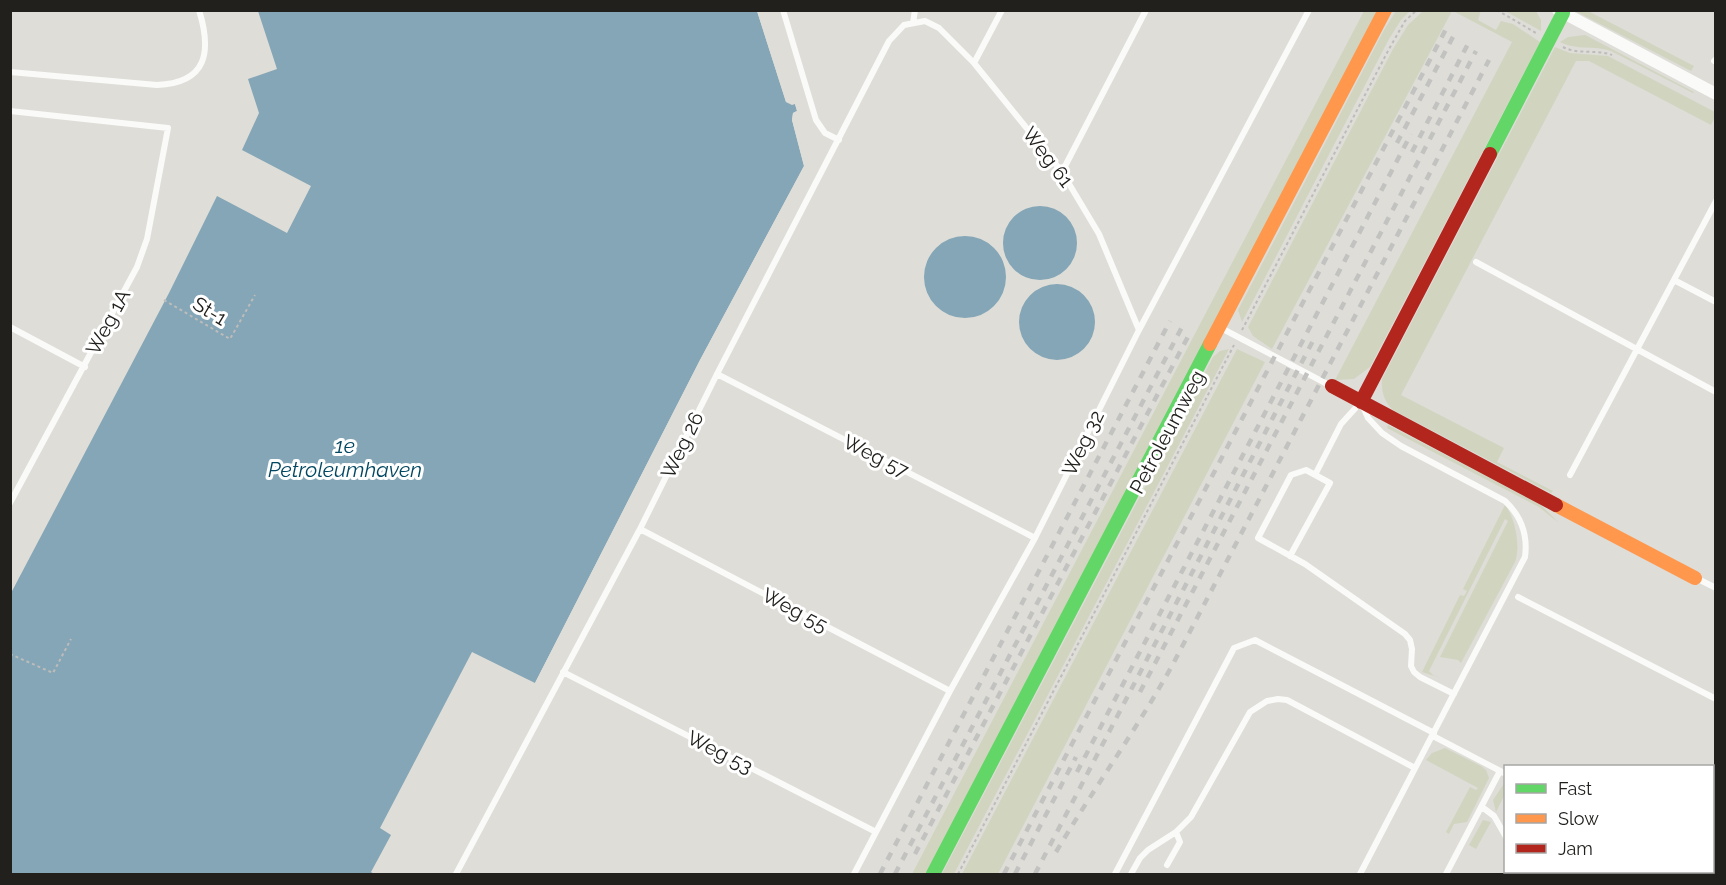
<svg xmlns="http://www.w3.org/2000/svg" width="1726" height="885" font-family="Raleway,sans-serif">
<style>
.green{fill:#d1d5c0}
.water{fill:#84a6b6}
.pier{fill:#deddd8}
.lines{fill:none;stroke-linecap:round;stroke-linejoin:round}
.path{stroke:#bdbcbb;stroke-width:2;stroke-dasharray:3 3;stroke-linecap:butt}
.lane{stroke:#fafaf9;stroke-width:6}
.street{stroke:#fafaf9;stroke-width:12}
.fast{stroke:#63d668;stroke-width:14}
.slow{stroke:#ff974d;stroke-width:14}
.jam{stroke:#b3261e;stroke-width:14}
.rail{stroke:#c2c2c0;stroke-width:4.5;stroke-dasharray:8 8;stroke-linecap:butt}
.labels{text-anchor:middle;stroke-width:6;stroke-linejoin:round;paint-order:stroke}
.street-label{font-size:20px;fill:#21201d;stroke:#fff}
.water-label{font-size:21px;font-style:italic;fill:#024762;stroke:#fff}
</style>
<rect width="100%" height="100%" fill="#deddd8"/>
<path class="green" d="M1364,11h13l-451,863h-14z
M1396,11h14l-9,9 -12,19 -147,283 -4,-12 146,-280z
M1423,11h29l-180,338 -19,-13 -5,-9 145,-278 15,-24z
M1453,11l28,-1 -3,10 18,10 5,-9 12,3 27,18 -170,325 -16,12 -19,1 177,-338z
M1505,11h31l5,9v11z
M1575,11h13l106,55 -3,5z
M1585,35l4,2 105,55 -1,1 -82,-42c-18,-6 -33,0 -51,-9l8,-5z
M1555,47l15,6 38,3 107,56v5l-4,8 -122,-64h-13l-175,334 103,53 -7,14 56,29 -2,2 -158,-83c-9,-8 -12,-19 -11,-31z
M1229,349l-275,525h-12l271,-517 7,-6z
M1237,349l28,13 -267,512h-36z
M1388,425l152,79 19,19 -20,-16 -152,-79z
M1505,505c10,12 16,42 10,57l-54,101 -3,-3 -18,-3 68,-136 -3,-2 -76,152 4,4 8,3 -19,-6 38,-77 4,1 3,-5 -4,-2z
M1445,748l36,18 5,4 3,8 -22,44 -13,2 -5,10 -3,-2 24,-45 6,3 2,-2 -52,-28 6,-7z
M1505,782v12l-9,18 -3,-12z
M1483,820l8,2 -15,27 -7,-4z"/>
<path class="water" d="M258,11h499l29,91 9,2 2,7 -4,2 -1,7 12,46 -104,194 -165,323 -63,-31 -92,176 11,7 -20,37 3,2h-363l-1,-279 159,-302 48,-97 70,37 24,-47 -69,-36 17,-37 -11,-34 29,-10z
M1003 243a37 37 0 1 1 74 0a37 37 0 1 1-74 0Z
M924 277a41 41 0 1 1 82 0a41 41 0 1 1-82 0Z
M1019 322a38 38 0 1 1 76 0a38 38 0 1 1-76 0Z"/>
<path class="pier" d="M760,10l29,90 7,1 4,11 -4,3 -1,5 12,47 -104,194 -166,324 -2,-2 165,-323 104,-194 -12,-46 1,-7 4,-2 -2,-7 -3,1 -6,-3 -29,-91z"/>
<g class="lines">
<path class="path" d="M1497,10l39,23
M1563,47c15,8 33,2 49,8
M164,300l66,39 25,-44
M1242,330l147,-281 16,-28 12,-11
M10,654l43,19 18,-34
M958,874l276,-529"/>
<path class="lane" d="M783,10l33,110 9,13 14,7
M913,23l2,-13
M1714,61l2,-2
M974,63l28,-53
M10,72l147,13c50,-2 55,-33 42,-75
M10,111l158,17 -21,111 -10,28 -127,236
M1062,172l84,-162
M1476,262l240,130
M1674,280l42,22
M10,327l75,40
M1221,328l110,58
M717,374l318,164
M1315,475l26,-51 20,-22 7,16 14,15 19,13 104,55c16,15 23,34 20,56l-165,317
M1570,475l146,-274
M640,529l310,162
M1290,556l40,-73 -24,-13 -15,5 -33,63 47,26 100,70 5,6 2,9 -1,17 3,6 6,5 34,17
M1696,578l20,10
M1518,597l198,102
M563,672l313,160
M1433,736l73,38
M1482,807l12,9 12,21
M1167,865l13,-23 -4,-10
M1538,872l6,2
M1692,872l5,2
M456,874l184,-345 77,-155 172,-333 15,-16 21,-4 14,7 35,35 88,109 37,62 40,96
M854,874l96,-183 85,-153 104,-208 170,-320
M1115,874l119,-226 21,-8 179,93
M1131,874l9,-16 8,-8 28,-18 15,-15 59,-105 17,-11 11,-2 9,1 128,68
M1446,874l54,-103"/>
<path class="street" d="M1558,10l158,84"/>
<path class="fast" d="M1490,154l73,-141
M933,874l277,-530"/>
<path class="slow" d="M1210,344l175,-334
M1556,505l139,73"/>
<path class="jam" d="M1332,386l224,119
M1361,402l129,-248"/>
<path class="rail" d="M1397,143l58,-110
M1412,152l58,-112
M1140,692l336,-641
M1077,772l334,-638
M1056,852c38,-64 81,-123 117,-188l316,-604
M915,854l276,-523
M880,874l290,-553
M895,874l287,-547
M1004,874l442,-845
M1015,874l61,-117
M1035,874l281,-539"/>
</g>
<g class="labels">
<g class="street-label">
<text transform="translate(1048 157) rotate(53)" y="7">Weg 61</text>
<text transform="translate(210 311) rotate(31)" y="7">St-1</text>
<text transform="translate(108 322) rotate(-62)" y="7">Weg 1A</text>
<text transform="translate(1167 432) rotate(-62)" y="7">Petroleumweg</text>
<text transform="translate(1083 443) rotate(-64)" y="7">Weg 32</text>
<text transform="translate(682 445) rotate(-64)" y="7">Weg 26</text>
<text transform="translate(876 456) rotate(27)" y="7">Weg 57</text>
<text transform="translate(795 610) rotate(28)" y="7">Weg 55</text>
<text transform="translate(720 752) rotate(27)" y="7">Weg 53</text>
</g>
<g class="water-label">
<text x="345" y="453">1e<tspan x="345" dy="24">Petroleumhaven</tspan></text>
</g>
</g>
<rect width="1726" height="885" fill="none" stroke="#21201d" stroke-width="24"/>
<rect x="1504" y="765" width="210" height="108" fill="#ffffff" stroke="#a6a6a5" stroke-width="1.5"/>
<rect x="1516" y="784" width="30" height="9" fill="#63d668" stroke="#a6a6a5" stroke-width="1.5"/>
<text x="1558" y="795" font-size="18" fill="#21201d">Fast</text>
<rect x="1516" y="814" width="30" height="9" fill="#ff974d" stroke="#a6a6a5" stroke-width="1.5"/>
<text x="1558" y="825" font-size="18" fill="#21201d">Slow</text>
<rect x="1516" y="844" width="30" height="9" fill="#b3261e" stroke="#a6a6a5" stroke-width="1.5"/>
<text x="1558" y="855" font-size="18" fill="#21201d">Jam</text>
</svg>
